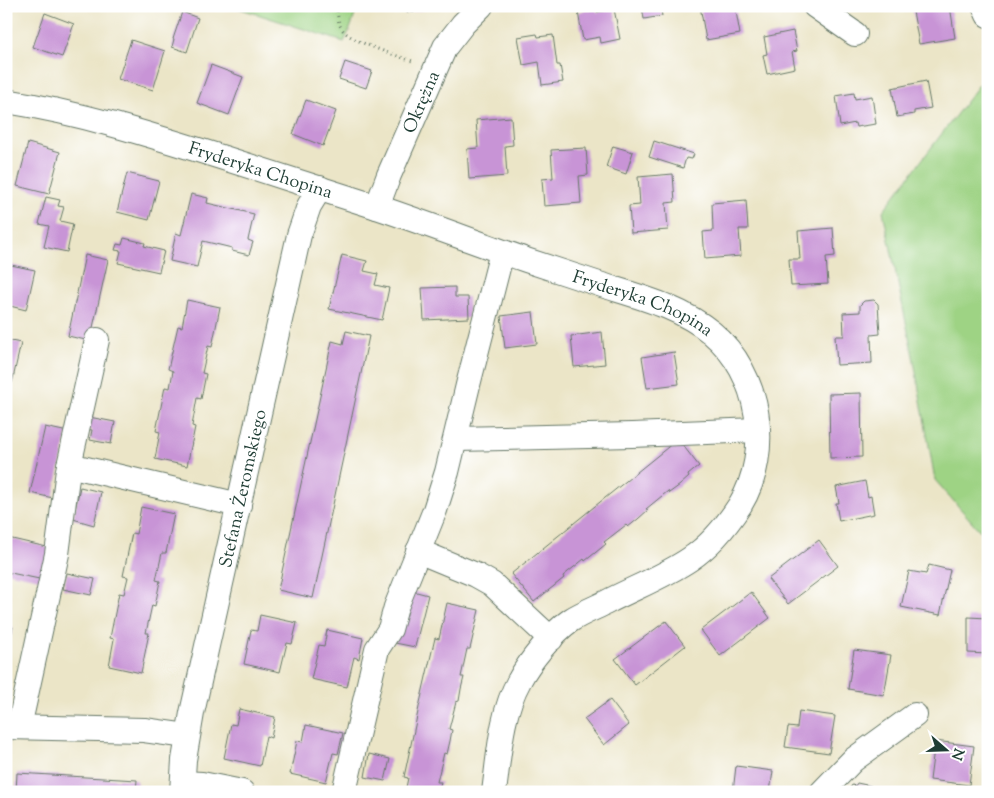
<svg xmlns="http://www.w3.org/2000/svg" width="994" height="798" font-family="'Sorts Mill Goudy',serif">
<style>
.green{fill:#9ed384;stroke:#5e885c}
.building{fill:#c894d6}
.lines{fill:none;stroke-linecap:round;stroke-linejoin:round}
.minor-casing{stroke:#667867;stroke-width:26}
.path{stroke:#667867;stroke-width:3;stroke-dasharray:1 4;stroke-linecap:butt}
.minor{stroke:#fff;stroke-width:24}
.labels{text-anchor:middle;stroke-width:4.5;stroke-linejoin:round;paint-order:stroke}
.street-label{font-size:18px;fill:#1f3d34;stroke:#fff}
</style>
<rect width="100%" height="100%" fill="#fff"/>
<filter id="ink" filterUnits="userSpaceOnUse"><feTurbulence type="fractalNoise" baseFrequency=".02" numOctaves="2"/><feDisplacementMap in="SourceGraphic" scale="10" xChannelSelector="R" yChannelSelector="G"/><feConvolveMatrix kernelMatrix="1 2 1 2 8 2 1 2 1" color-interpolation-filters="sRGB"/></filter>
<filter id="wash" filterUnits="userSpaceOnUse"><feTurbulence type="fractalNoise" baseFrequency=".0096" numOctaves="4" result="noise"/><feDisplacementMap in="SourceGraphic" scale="20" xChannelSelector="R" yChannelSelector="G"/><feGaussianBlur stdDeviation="1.12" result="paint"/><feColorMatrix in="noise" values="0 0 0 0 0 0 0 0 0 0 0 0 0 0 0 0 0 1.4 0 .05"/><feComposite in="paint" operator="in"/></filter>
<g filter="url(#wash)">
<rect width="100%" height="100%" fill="#ebe5c7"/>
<path class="green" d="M232,6h126l-8,23 -6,13z
M988,73v467l-53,-60 -21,-119 -31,-150z"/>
<g id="blocks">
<path class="building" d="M389,6h17v1l-16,3z
M406,6h20v3l-19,4z
M642,6h37v1l-18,3 1,6 -18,3z
M700,6h35l5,28 -34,6z
M912,6h38l5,32 -36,6z
M597,8v4l17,-3 6,30 -19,4 -1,-6 -17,3 -5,-28z
M182,12l16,6 -11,34 -15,-5 2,-8h-1z
M45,13l29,11 -12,33 -29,-10z
M793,31l4,20 -5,1 3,16 -28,6 -4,-19 4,-1 -3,-17z
M537,34l1,3 15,-2 4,30h3l3,17 -21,3 -3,-23 -16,3 -5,-28z
M131,40l34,11 -12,39 -35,-11z
M345,62l27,9 -6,17 -27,-9z
M211,65l32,12 -14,38 -32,-12z
M926,81l5,27 -17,3v3l-17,3 -5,-29z
M854,93l1,6 17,-3 4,28 -20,3 -1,-4 -15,3 -4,-30z
M306,100l30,11 -13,35 -30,-12z
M511,117l2,28 -8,1 2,30 -38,3 -2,-30 11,-1 -2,-28z
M654,141l40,13 -2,5 -6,-1 -3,10 -34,-11z
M28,143l32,9 -11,42 -32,-8z
M613,146l20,6 -7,22 -20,-7z
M586,148l2,27 -9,1 2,27 -37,3 -2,-27 11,-1 -2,-28z
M127,173l32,8 -10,39 -32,-8z
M673,174l2,28 -9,1 2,27 -37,3 -2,-27 11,-1 -2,-28z
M191,194l17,4 -1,5 47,11 -6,26 5,2 -4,13 -17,-4v-3l-29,-7 -6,26 -27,-6 6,-28 5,2z
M46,197l14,3 -2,6 6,1 -4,14 13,3 -6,28 -23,-5 5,-21 -10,-2z
M746,200l2,29h-9l2,27 -36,3 -2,-27 10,-1 -1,-28z
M833,228l2,28 -9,1 2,27 -37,2 -2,-27h11l-2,-28z
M124,238l21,5 -1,3 20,5 -5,21 -41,-9 3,-12 -6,-1 2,-6 5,1z
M85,255l23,5 -18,81 -22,-5z
M342,255l25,6 -3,10 14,3 -3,11 14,3 -7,32 -53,-11z
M6,264l29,6 -9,40 -20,-5z
M455,287v10h13l1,21 -45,2 -2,-32z
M187,300l33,7 -8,40 -4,-1 -6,27 4,1 -5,25 -4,-1 -5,28 3,1 -8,39 -32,-7 5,-27 -4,-1 9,-44 5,1 3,-17 -5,-2 10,-43 4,1z
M874,300l4,4 2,30 -9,1 1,28 -35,2 -2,-29h9l-1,-23 17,-1v-7l4,-4z
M533,312l4,32 -32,4 -4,-32z
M346,331l23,5 -56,262 -35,-8 54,-249 11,3z
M602,332l3,32 -31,3 -3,-31z
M6,340l15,3 -9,40 -6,-2z
M674,352l5,32 -32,4 -5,-31z
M861,393l1,64 -32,1 -1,-64z
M89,417l26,5 -4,22 -21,-4 2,-10 -6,-1z
M45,427l23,5 -15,66 -23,-5z
M678,439l21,27 -11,9 1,2 -9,8 -11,8 -1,-2 -22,18 2,1 -10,9 -10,8 -2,-2 -22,17 2,2 -21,17 -1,-2 -21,17 1,2 -30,24 -23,-28z
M865,481l3,16 3,-1 3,18 -35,7 -3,-18h3l-3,-16z
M80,487l21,5 -7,33 -21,-6z
M141,507l33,7 -8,39h-4l-6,27 4,1 -5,25 -3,-1 -6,28h3l-8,40 -32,-7 5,-27 -4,-1 9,-45 5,1 4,-17 -5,-1 9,-43 4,1z
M8,538l43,10 -7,32 -38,-8z
M819,540l19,26 -50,38 -20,-25z
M929,565l21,5 -10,45 -39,-8 8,-36 17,3z
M67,573l28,6 -4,16 -28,-6z
M409,590l19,5 -13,52 -20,-4z
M751,592l19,26 -50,38 -19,-26z
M447,603l32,7 -9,39h-3l-6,28h3l-3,12 -2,12 -3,1 -7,27 3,1 -2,11 -3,13 -3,-1 -7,29h4l-3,10h-33l3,-14 -4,-1 15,-70 16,-69 4,1z
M260,615l37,8 -5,21 -5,-1 -7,29 -36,-8 7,-34 6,1z
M968,617l20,1v36l-20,-1z
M666,621l19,25 -50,39 -20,-26z
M6,626l7,1 -6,25 -1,-1z
M327,630l36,8 -4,21 -5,-2 -7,30 -36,-8 8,-34 5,1z
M854,650l37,5 -7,40 -36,-6z
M610,700l19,25 -25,20 -20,-26z
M239,709l36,8 -4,21 -5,-2 -6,30 -36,-8 7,-34 5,1z
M799,711l36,5 -6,37 -44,-6 3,-20 9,1z
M306,725l37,8 -5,21 -5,-1 -7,29 -36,-8 7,-33 6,1z
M935,741l39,5 -5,39 -39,-5z
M369,754l21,5 -5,22 -20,-4z
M736,766l37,5 -3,21h-37z
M17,773l120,7 -1,12h-120z
M857,783l14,3 -2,6h-21l4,-7 3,1z"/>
</g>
</g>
<g filter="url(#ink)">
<use href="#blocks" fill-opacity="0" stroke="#667867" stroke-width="1"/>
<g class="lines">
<defs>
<g id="minor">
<path d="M815,6l40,28"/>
<path d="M984,6l4,9"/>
<path id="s1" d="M6,101c76,12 148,35 221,58 49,16 98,31 147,47 51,17 101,36 152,54 25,8 51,17 76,25 38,12 79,22 110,48 48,40 61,118 28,172 -13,20 -29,40 -50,54 -25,17 -56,29 -83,43 -12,6 -25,11 -36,18 -18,12 -42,42 -52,61 -18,32 -20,75 -25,111"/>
<path id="s2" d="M377,207l12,-32 56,-128 18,-23 18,-18"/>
<path d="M456,439l176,-4 125,-5"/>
<path d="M69,465l170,40"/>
<path d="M418,551l58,24 16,9 59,55"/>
<path d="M6,727l138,3 43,6"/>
<path d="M19,727l38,-173 11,-84 29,-130"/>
<path d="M183,783l19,1 40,8"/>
<path id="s3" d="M182,792l2,-32 8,-47 107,-478 10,-29 11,-18"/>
<path d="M344,792l33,-143 13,-20 6,-22 39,-97 12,-38 21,-87 34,-133"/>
<path d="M822,792l31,-32 62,-45"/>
</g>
</defs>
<use href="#minor" class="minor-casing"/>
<path class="path" d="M337,6c1,8 0,16 5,23 8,13 57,27 73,33"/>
<use href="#minor" class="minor"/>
</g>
</g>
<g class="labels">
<g class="street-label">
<text dy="6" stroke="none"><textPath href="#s2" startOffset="114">Okrężna</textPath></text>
<text dy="6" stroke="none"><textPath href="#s1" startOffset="264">Fryderyka Chopina</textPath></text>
<text dy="6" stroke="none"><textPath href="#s1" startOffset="669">Fryderyka Chopina</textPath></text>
<text dy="6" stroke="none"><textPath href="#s3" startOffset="310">Stefana Żeromskiego</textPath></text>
</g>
</g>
<rect width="994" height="798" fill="none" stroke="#fff" stroke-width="25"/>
<g transform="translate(946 750) rotate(110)" stroke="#ffffff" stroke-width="4" paint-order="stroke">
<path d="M0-4L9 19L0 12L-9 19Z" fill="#1f3d34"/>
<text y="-8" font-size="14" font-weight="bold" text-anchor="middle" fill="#1f3d34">N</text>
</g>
</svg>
